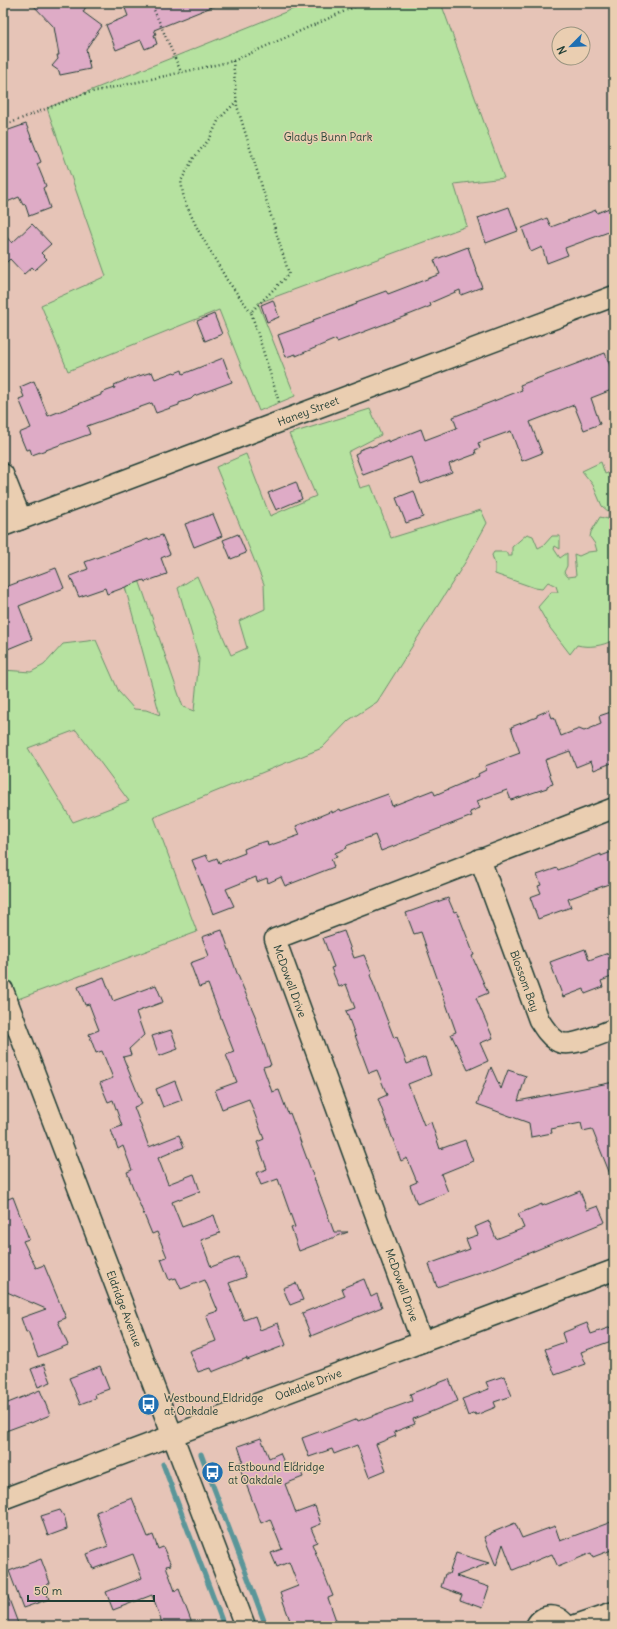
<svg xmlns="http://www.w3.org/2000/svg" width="617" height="1629" font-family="Delius,sans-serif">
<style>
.green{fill:#b6e2a0;stroke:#6a906a;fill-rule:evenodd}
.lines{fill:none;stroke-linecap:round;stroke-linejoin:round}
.stream{stroke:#5a9699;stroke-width:5}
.building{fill:#deabc6;stroke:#1f3d34}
.minor-casing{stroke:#1f3d34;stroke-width:23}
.path{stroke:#1f3d34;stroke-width:2.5;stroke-dasharray:1 3;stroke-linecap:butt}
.minor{stroke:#eaceb1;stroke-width:20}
.labels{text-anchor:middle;stroke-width:3;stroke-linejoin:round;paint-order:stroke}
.park-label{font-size:11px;fill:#274539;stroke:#eaceb1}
.street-label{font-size:11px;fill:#1f3d34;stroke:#eaceb1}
.poi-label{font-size:11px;fill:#1f3d34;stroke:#eaceb1;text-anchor:start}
</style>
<rect width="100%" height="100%" fill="#e6c4b7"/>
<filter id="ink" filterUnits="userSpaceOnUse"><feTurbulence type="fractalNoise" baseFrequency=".025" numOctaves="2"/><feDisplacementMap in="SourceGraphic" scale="8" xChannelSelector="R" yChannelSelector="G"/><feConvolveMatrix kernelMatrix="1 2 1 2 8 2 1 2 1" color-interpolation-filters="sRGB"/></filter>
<g filter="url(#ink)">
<path class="green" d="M308,3h133l63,175 -50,6 13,42 -209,77 37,93 -36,15 -40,-101 -151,61 -27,-66 65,-29 -59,-168z
M370,409l11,26 -33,17 12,36 11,-3 20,53 90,-28 6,13 -21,38 -89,141 -28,18 -27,28 -168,69 43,115 -187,70 -7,-20v-312l28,2 13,-7 19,-21 33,-4 23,52 15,17 12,1 14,5 -38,-139 15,-2 46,133 11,4 5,-52 -21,-71 19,-12 34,79 16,-7 -8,-27 26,-12 -1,-25 -48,-117 30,-13 24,62 46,-20 -27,-62zM76,730l53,71 -56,21 -45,-74z
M601,462l4,12 9,-3v169c-12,6 -25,8 -37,5l-7,9 -20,-26 -12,-21 13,-15h7l-2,-6 -8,-4 -6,7 -7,-1 -40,-14v-9l-3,-10 2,-3h12l2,4h4v-9l15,-13 6,2 5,12 6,-3 8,-9h8v13l-5,-3 -1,3 6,9 7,-5v13l-3,6 4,5 8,-1 -2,-22 5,2 9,-4 9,-1 -2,-7 -5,-7 1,-5 9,-15 8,2 1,-7 -7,-6 -9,-21 -11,-14z"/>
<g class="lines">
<path class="stream" d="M201,1454l65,172
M163,1464l61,162"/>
</g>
<path class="building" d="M31,3h57l-5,9 19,14 -16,23 4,20 -30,6 -1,-4 -7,-5 6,-7 -1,-4h2l-5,-28z
M123,3h96v1l-65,26 2,4 -2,1 3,9 -12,5 -4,-9 -25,10 -10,-25 22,-9z
M26,124l15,38 -4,2 9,22 -3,2 7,20 -21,8 -4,-12 -2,1 -4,-8 -12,5 -4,-12v-58z
M614,206v24l-49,18 3,7 -21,8 -5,-16 -11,5 -9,-24 25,-10 4,9 45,-17 1,3z
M509,207l9,24 -32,12 -8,-25z
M32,224l19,20 -10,9 6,6 -12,11 -3,-3 -8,7 -14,-15 -7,7v-33l9,10z
M468,247l14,40 -21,8 -1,-5 -30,13 1,3 -20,8 -74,28 -1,-3 -40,17v-2l-10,3 -8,-22 36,-13 -1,-2 44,-16 -1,-2 30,-11 2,3 52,-20 -6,-14z
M273,300l6,17 -12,5 -6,-17z
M214,314l8,20 -17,7 -8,-20z
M605,353l9,23v13l-23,9 9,26 -16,6 -10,-25 -44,17 12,31 -20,8 -11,-30 -33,12 2,5 -5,2 1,4 -27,10 3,8 -31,12 -10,-27 -48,18 -8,-21 4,-2v-2l11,-4 1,1 17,-7v2l33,-13 4,11 32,-12 -4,-11 69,-27 -2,-5z
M223,358l9,24 -38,14 -3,3 -12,4v2l-23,8 -4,-10 -65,23 3,8 -58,21 -2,-6 -4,1 -7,-17 12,-5 -12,-29 5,-2 -4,-10 14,-6 14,35 53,-21v-2l14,-5 -1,-3 12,-5 26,-8 3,7 19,-7 1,1 7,-3 1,4z
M296,482l6,17 -26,11 -8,-17z
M414,491l9,26 -17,6 -10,-25z
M213,514l9,22 -28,11 -9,-23z
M238,534l8,19 -15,6 -8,-19z
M162,535l8,19 -9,4 6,16 -22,8 -1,-2 -37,14 -2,-6 -26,9 -9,-21 18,-7 -3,-7 63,-23v1z
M56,568l8,20 -45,18 13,33 -29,12v-63z
M549,710l3,8 2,-1 7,19 18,-7 5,2 17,-7 -2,-8 15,-5v51l-20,8 -3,-9 -15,6 -6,-16 -25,9 8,24 -6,2v2l-36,12 -4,-10 -30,11 3,7 -10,4 2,4 -91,35 -6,-16 -29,11 1,2 -12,5 2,4 -6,2 3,8 -49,19 -4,-9 -13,6 -1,-5 -10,4 -1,-5 -30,12 8,17 -21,8 -21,-54 14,-5 3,6 8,-3 2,5 26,-10 -1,-4 12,-5 11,-3 1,5 32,-11 -4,-9 36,-15v2l8,-4 1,2 47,-17 4,12 41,-16 2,5 44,-19 -1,-2 8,-4 -1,-4 35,-13 -9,-26 26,-10v-2z
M614,851v31l-46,17 3,8 -33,12 -8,-22 11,-4 -3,-7 3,-1 -4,-10 20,-7 1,2 43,-16v2z
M448,898l6,14 3,-1 17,44 -2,1 16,37 -12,5 17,40 -13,5 8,18 -20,9 -17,-36 5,-2 -35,-100 -7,2 -8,-21z
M222,930l15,43 19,45 -1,1 16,46 -8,2 9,25 7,-2 9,24 2,-1 44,119h14l-49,19 -8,-23 4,-1 -17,-48 -17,6 -5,-12 11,-4 -10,-27 7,-3 -15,-40 -27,10 -7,-19 22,-8 -11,-27 8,-3 -26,-68 -9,3 -9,-24 19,-7 -7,-19z
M344,931l10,27 10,-3 8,19 -2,1 24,63 3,-1 10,27 18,-7 6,18 -23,9 16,41 7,-3 9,27 25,-9 8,21 -32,13 7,18 -31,12 -7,-19 7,-3 -10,-24 -6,3 -23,-62 9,-4 -10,-25 -8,3 -23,-62 9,-3 -9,-24 -7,3 -8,-19 3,-1 -11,-29z
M585,949l4,11 25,-9v25l-13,5 2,6 -18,7 -1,-5 -21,8 -13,-35z
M104,977l9,24 43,-16 7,17 -27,10 8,23 -15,14 2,6 -8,2 19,47 -8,3 15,40 30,-12 5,12 -26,11 10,26 26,-10 6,17 -28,11 10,25 32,-12 6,18 -19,7 10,27 27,-10 8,20 -17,6 15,37 11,-4 5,14 18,-7 8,22 -39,15v-2l-35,14 -2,-4 -12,4 -9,-21 27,-10 -10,-26 12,-4 -13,-31 -24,9 -5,-11 -7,2 -8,-21 6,-2 -10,-25 -5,2 -17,-41 -8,-21 5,-2 -9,-24 -5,3 -7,-19 11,-4 -9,-26 -5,2 -8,-19 13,-5 -11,-27 -6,2 -7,-19 10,-4 -10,-26 -4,1 -7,-18z
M171,1030l7,19 -19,7 -7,-20z
M491,1067l10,22 7,-19 18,6 -8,25 96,-19v102l-22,-55 -9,2 -2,-8 -30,6 1,4 -21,4 -2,-14 -52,-19z
M175,1081l7,19 -19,7 -7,-18z
M580,1191l7,19 11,-4 7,16 -110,45 -58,20 -8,-23 41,-15 -4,-10 12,-4 -3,-8 14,-6 7,18 28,-11 -6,-14 24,-10v2z
M13,1197l16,42 -6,2 13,27 8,-3 22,53 -8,3 10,24 -30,12 -10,-25h-2l-5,-14 25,-9 -39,-17 -4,-10v-81z
M364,1279l7,18 6,-3 5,13 -71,29 -9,-23 43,-17 -3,-8z
M296,1283l7,17 -13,5 -7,-17z
M587,1323l4,11 23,-8v14l-33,12 5,12 -31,11 -10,-26 20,-7 -3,-9z
M44,1364l7,18 -13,5 -7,-18z
M100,1366l9,23 -14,5 1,4 -16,6 -11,-26z
M504,1376l8,20 -18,6 2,5 -20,8 -1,-2 -7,3 -6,-17 27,-10 -3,-7z
M449,1379l9,22 -45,18 2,5 -21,8 2,4 -20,8 10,26 -17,7 -12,-32 -23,9 -2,-5 -23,8 -7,-19 19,-7 1,2 35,-14 1,2 54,-20 -2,-7z
M40,1390l10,25 -19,8 -1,-1 -27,10v-27z
M261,1438l8,20 11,-5 6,14 11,-4 6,14 -18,7 11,29 19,-7 6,18 -10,4 6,14 -5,2 21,52 -5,2 10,28h-46l-12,-33 18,-7 -9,-24 -12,5 -6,-14 11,-4 -12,-30 -9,4 -23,-60 5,-2 -5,-15z
M132,1498l16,39 5,-2 5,14 5,-2 8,18 -5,1 9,25 4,-2 14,37h-30l-11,-31 -39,15 -7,-18 36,-14 -9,-24 -40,15 -6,-15 21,-8 -12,-34z
M60,1510l5,8 2,11 -19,7 -7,-20z
M614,1521v28l-21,8 -2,-4 -33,14 -6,-13 -39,16 -10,-26 -7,22 -12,-29 7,-3v-1l24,-10 7,15 33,-12 5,15z
M456,1553l33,10 -33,13 33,11 -7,21 -22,-8 2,-5 -21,-8 4,-13h4z
M41,1559l9,24 -4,2 3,8 -2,1 2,5 -26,9 -14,-37z
M3,1586h1l15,40h-16z"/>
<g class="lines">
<defs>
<g id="minor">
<path d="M3,474l18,45"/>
<path id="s1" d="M3,526l611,-230"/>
<path id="s2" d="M480,859l59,161c5,8 10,16 18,21 12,8 44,-7 57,-12"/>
<path id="s3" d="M3,990l242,636"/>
<path d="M422,1342l-147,-403 339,-131"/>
<path id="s4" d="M3,1499l611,-229"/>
<path d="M536,1626c7,-14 23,-12 30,0"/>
<path d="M573,1626l41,-14"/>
</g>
</defs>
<use href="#minor" class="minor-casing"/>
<path class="path" d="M151,3l30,69
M233,61l4,45 52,168 -38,38 28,90
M237,101l-18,18 -9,19 -17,21 -12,22 3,19 14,30 29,50 24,32
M3,126l80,-32 150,-33 130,-58"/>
<use href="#minor" class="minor"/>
</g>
</g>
<defs>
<symbol id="bus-disc" viewBox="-11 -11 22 22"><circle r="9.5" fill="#1f6fb2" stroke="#eaceb1"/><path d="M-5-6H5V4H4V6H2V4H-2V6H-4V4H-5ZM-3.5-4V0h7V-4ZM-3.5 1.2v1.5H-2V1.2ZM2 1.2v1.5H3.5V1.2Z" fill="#fff"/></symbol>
</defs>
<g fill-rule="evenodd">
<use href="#bus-disc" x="136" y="1392" width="25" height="25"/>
<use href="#bus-disc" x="200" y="1460" width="25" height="25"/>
</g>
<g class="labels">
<g class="park-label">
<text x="328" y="141">Gladys Bunn Park</text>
</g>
<g class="street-label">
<text dy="4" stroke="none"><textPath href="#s1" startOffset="326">Haney Street</textPath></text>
<text transform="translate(290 981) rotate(70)" y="4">McDowell Drive</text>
<text dy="4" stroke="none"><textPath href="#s2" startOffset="130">Blossom Bay</textPath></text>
<text transform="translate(402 1285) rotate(70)" y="4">McDowell Drive</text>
<text dy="4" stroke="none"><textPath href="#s3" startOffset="341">Eldridge Avenue</textPath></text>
<text dy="4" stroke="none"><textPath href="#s4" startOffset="326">Oakdale Drive</textPath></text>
</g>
<g class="poi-label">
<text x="164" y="1402">Westbound Eldridge<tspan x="164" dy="13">at Oakdale</tspan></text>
<text x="228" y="1471">Eastbound Eldridge<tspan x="228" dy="13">at Oakdale</tspan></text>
</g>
</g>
<rect width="617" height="1629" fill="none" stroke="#eaceb1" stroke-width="16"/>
<rect x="8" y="8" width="601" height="1613" fill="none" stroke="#1f3d34" stroke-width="1.5" filter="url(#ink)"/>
<g transform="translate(571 46) rotate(246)"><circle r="19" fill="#eaceb1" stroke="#99947f"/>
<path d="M0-3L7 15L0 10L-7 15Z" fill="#1f6fb2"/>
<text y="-6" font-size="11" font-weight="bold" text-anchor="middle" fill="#1f3d34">N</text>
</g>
<path d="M28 1595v6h126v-6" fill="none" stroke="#1f3d34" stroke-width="2"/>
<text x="34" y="1595" font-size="12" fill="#1f3d34" stroke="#eaceb1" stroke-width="3" paint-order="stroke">50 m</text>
</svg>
